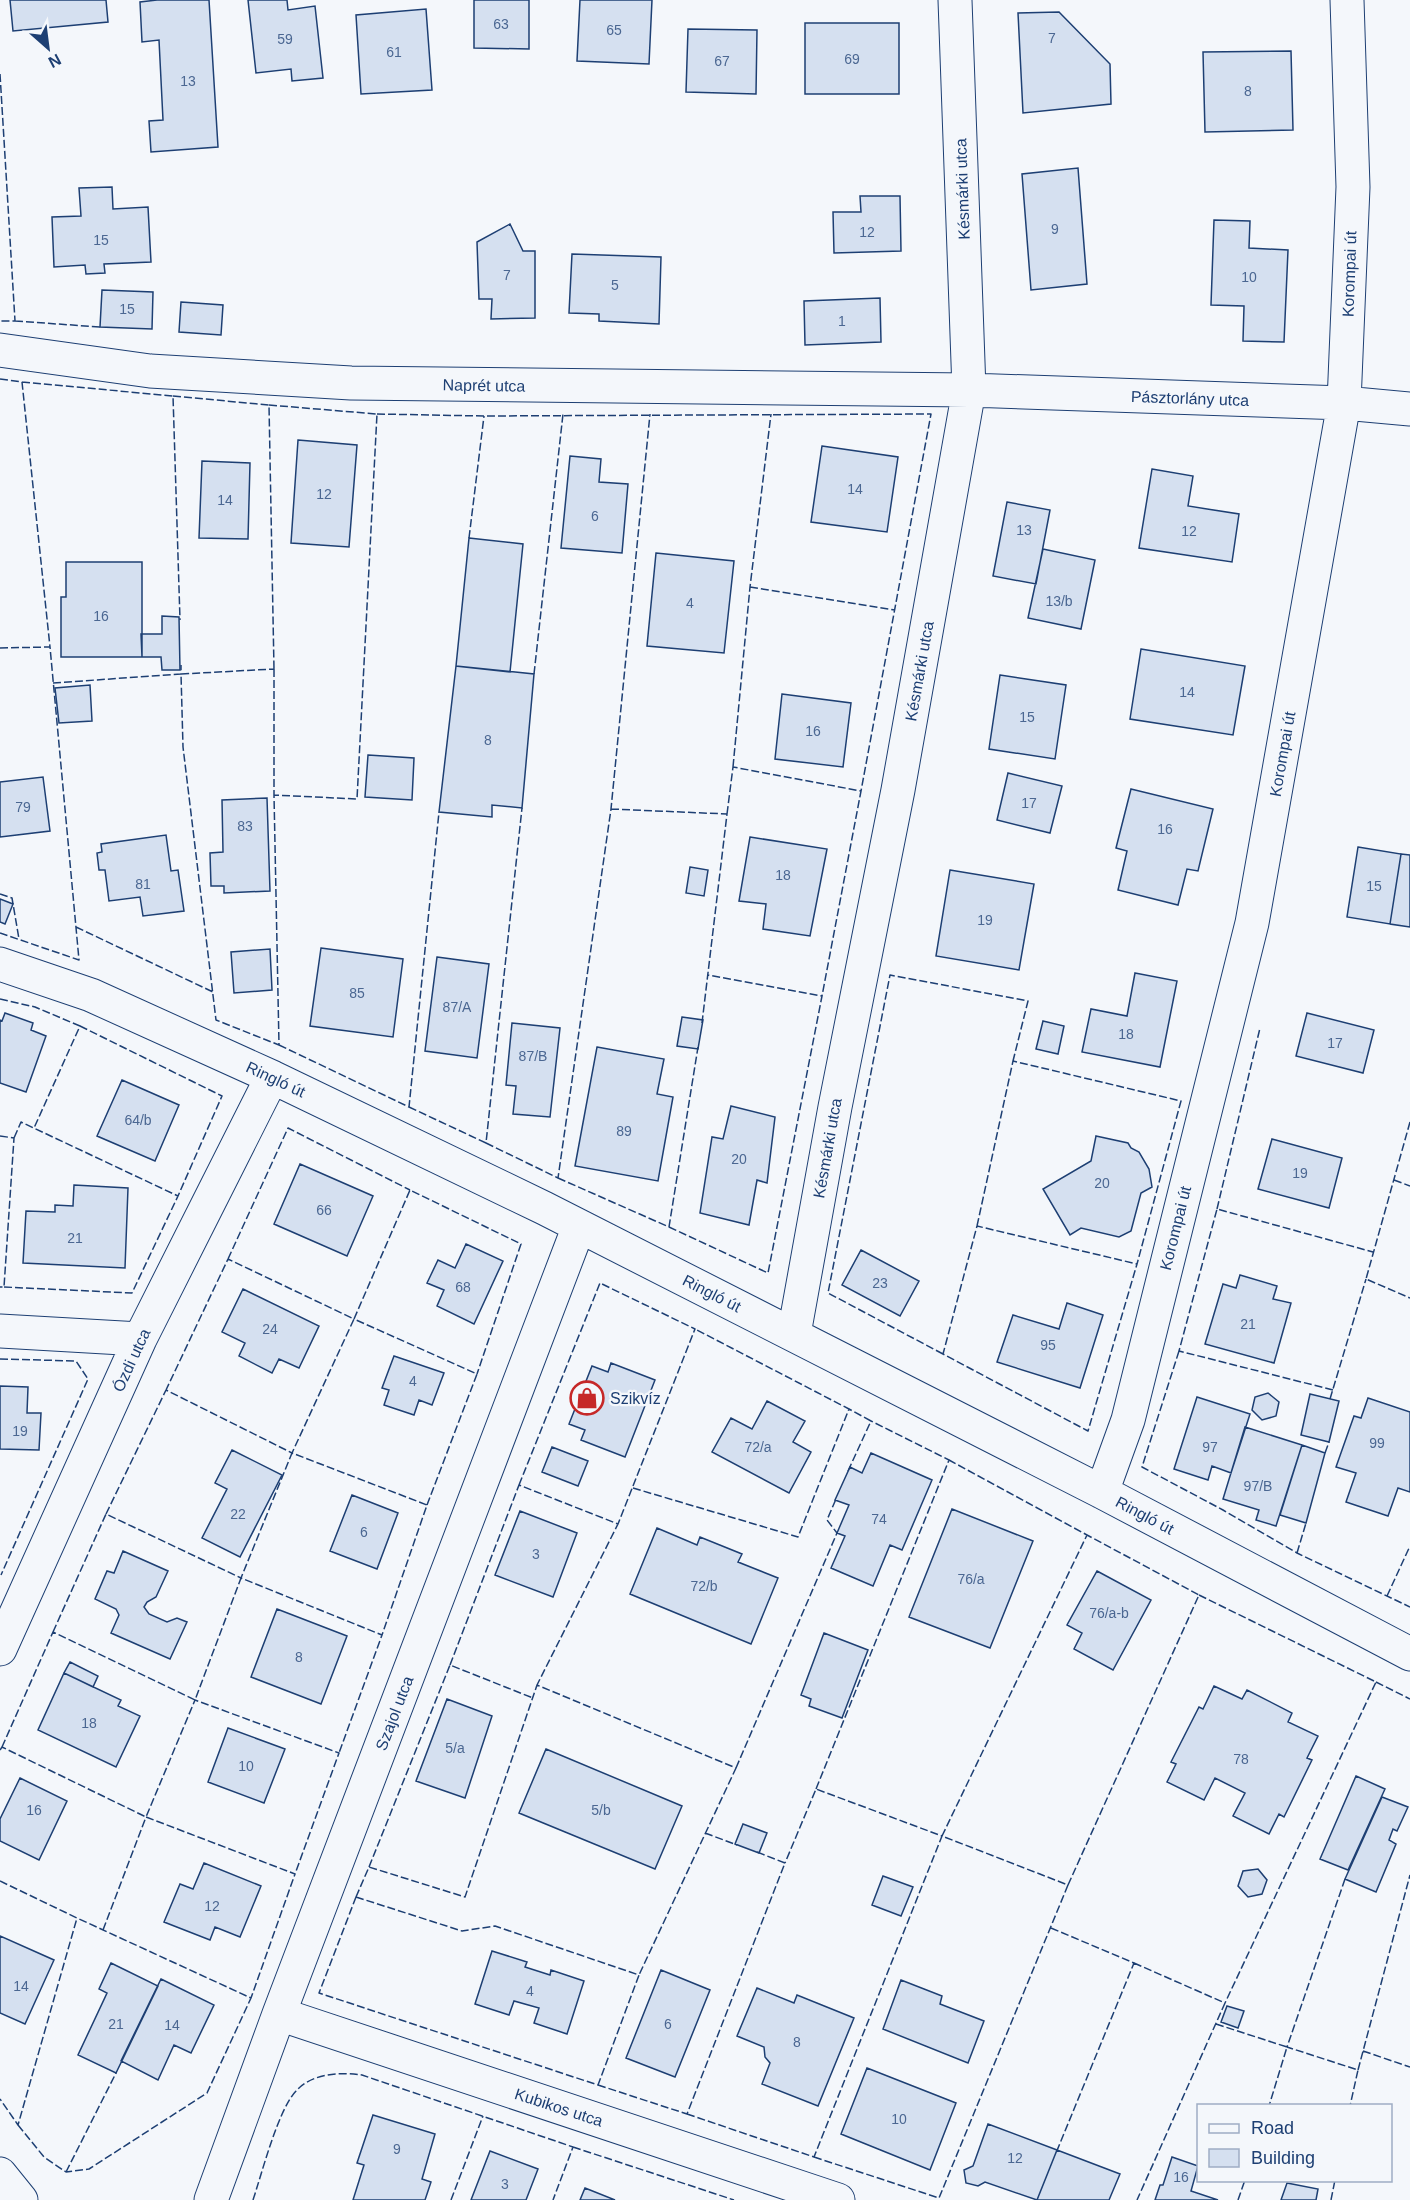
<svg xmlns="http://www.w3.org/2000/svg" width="1410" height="2200" font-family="Helvetica,sans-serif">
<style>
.building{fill:#d5e0f0;stroke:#1d3f73;stroke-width:1.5}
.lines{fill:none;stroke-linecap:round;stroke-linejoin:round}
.street-casing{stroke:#1d3f73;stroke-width:35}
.street{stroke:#f4f7fb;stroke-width:33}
.fence{stroke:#1d3f73;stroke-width:1.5;stroke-dasharray:8 3;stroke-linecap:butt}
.labels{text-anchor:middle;stroke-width:4.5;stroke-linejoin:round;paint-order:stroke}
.number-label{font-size:14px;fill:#4b6792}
.street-label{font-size:16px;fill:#1d3f73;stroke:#f4f7fb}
.poi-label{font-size:16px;fill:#1d3f73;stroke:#f4f7fb;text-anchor:start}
</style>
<rect width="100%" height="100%" fill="#f4f7fb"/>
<path class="building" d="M10,0h96l2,22 -95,9z
M157,0h52l9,147 -67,5 -2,-31 14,-1 -4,-80 -17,2 -2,-40z
M248,0h39l1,10 27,-4 8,72 -31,3 -1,-12 -35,4z
M474,0h55v49l-55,-1z
M580,0h72l-3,64 -72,-3z
M426,9l6,81 -71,4 -5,-79z
M1059,12l51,52 1,40 -88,9 -5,-100z
M805,23h94v71h-94z
M688,29l69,1 -1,64 -70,-2z
M1291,51l2,79 -88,2 -2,-80z
M1078,168l9,116 -56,6 -9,-116z
M112,187l1,22 35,-2 3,55 -47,2 1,9 -19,1 -1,-9 -31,2 -2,-50 29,-1 -2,-28z
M860,196h40l1,55 -67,2 -1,-41h28z
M1214,220l36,1 -1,27 39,2 -4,92 -41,-1 1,-35 -33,-1z
M510,224l13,27h12v67l-44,1 1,-20h-13l-2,-57z
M572,254l89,3 -2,67 -60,-3v-7l-30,-1z
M102,290l51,2 -1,37 -52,-2z
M880,298l1,44 -76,3 -1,-44z
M181,302l42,3 -2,30 -42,-3z
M298,440l59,5 -8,102 -58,-4z
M822,446l76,11 -11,75 -76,-10z
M570,456l31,3 -2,23 29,2 -6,69 -61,-5z
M202,461l48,2 -2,76 -49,-1z
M1152,469l41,7 -5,30 51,8 -7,48 -93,-14z
M1007,502l43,8 -14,74 -43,-8z
M469,538l54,6 -13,128 -54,-6z
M1043,549l52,11 -14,69 -53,-11z
M656,553l78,8 -10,92 -77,-7z
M66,562h76v95h-81v-60h5z
M162,616l17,1 1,53h-18l-1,-13h-19l-1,-23h21z
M1141,649l104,17 -12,69 -103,-16z
M456,666l78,8 -12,134 -30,-3v12l-53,-5z
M1000,675l66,10 -11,74 -66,-10z
M90,685l2,36 -33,2 -4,-35z
M782,694l69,9 -8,64 -68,-8z
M368,755l46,3 -2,42 -47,-3z
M1008,773l54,13 -12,47 -53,-13z
M43,777l7,54 -50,6v-55z
M1131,789l82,20 -15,62 -11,-2 -9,36 -60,-15 9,-39 -11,-3z
M267,798l3,93 -46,2v-7h-13l-1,-33 13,-1 -1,-52z
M166,835l5,36 7,-1 6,41 -41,5 -3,-19 -31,4 -4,-31h-6l-2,-17 5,-1 -1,-8z
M750,837l77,12 -17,87 -47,-7 3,-25 -27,-3z
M1358,847l43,7 -11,70 -43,-7z
M1401,854l9,1v72l-20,-3z
M690,867l18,3 -4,26 -18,-3z
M950,870l84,14 -15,86 -83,-14z
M0,899l13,5 -8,20 -5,-2z
M321,948l82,11 -10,78 -83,-11z
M270,949l2,41 -38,3 -3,-41z
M437,957l52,7 -12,94 -52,-7z
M1135,973l42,8 -17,86 -78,-15 9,-43 36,7z
M5,1013l28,10 -2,7 15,6 -20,56 -26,-9v-63l2,1z
M1307,1013l67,17 -11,43 -67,-17z
M682,1017l21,3 -5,29 -21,-3z
M1043,1021l21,5 -6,28 -22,-5z
M512,1023l48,5 -10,89 -37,-3 3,-28 -10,-1z
M597,1047l67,12 -7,35 16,3 -15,84 -83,-15z
M122,1080l57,25 -24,56 -58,-25z
M731,1106l44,11 -8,66 -10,-3 -8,45 -49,-12 12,-76 11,2z
M1096,1136l32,7 3,5 8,4 10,17 3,18 -11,6 -10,38 -12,6 -38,-9 -11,7 -27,-46 48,-28z
M1272,1139l70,19 -13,50 -71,-19z
M300,1164l73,32 -26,60 -73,-32z
M74,1185l54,3 -3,80 -102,-5 3,-52 29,1v-7l18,1z
M466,1244l37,17 -29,63 -37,-18 7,-16 -17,-7 11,-23 17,8z
M861,1250l58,31 -19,35 -58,-31z
M1240,1275l37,11 -4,13 18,4 -17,60 -69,-19 18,-60 13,4z
M243,1289l76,37 -20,42 -20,-9 -7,14 -33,-17 6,-13 -23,-11z
M1067,1303l36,12 -23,73 -83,-26 16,-47 46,14z
M394,1356l50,17 -12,32 -13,-5 -5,15 -30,-10 5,-15 -7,-2z
M611,1363l44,17 -30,77 -44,-17 4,-10 -16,-6 23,-58 16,6z
M0,1386l28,1 -1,26h14l-2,37 -39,-1z
M1268,1393l11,9 -3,14 -14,4 -10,-10 3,-13z
M1310,1394l29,7 -10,41 -28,-7z
M1197,1397l53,17 -19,59 -19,-7 -4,14 -34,-11z
M1368,1398l42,14v80l-12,-4 -10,28 -42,-14 10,-29 -20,-6 18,-51 7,2z
M767,1401l38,20 -12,21 18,10 -22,41 -77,-41 19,-34 21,11z
M1245,1427l57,18 -26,81 -20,-6 3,-10 -36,-11z
M1302,1445l23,8 -19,70 -26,-8z
M552,1447l36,14 -10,25 -36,-14z
M232,1450l50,25 -42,82 -38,-19 25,-49 -12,-6z
M871,1453l61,27 -30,70 -12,-5 -17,41 -42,-18 14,-32 -8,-3 12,-28 -14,-5 15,-33 12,6z
M352,1495l46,18 -21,56 -47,-18z
M952,1509l81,32 -43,107 -81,-31z
M520,1511l57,22 -24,64 -58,-22z
M657,1528l40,17 3,-8 42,17 -4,8 40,16 -27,66 -121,-50z
M123,1551l45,20 -12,26 -9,5 -3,5 5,7 18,8 10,-4 10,4 -17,37 -59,-26 8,-18 -3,-6 -21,-10 12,-28 7,2z
M1097,1571l54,29 -38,70 -39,-21 8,-16 -15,-8z
M277,1609l70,27 -26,68 -70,-27z
M824,1633l44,17 -26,68 -33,-12 2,-7 -10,-4z
M70,1662l28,14 -5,11 -29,-14z
M64,1673l57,27 -3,6 22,10 -24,51 -78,-37z
M1214,1686l28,13 5,-9 45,23 -4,9 30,14 -11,22 5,2 -28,57 -5,-3 -10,20 -36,-18 12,-23 -30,-15 -11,22 -37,-18 9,-18 -5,-2 28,-55 4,2z
M447,1699l45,17 -27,82 -49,-17z
M228,1728l57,21 -21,54 -56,-21z
M546,1749l136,57 -27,63 -136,-56z
M1356,1776l29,13 -37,81 -28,-11z
M20,1778l47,23 -28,59 -39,-19v-22z
M1382,1797l26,10 -11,24 -4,-2 -4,11 7,4 -20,48 -31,-13z
M743,1824l24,9 -8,20 -24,-9z
M204,1863l57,23 -21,51 -25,-10 -5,13 -46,-18 16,-38 13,5z
M1258,1869l9,11 -5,14 -14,3 -10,-11 5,-15z
M883,1876l30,11 -12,29 -29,-11z
M0,1936l54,24 -29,64 -25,-11z
M492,1951l35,11 -2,5 25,8 1,-5 33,11 -17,53 -33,-11 5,-15 -25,-7 -5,14 -34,-11z
M111,1963l47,23 -42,87 -38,-18 29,-62 -8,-4z
M661,1970l49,20 -35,87 -49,-19z
M161,1979l53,26 -23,48 -17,-8 -16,35 -37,-19z
M901,1980l41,16 -2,8 44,17 -16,42 -85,-34z
M757,1988l37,15 3,-8 57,23 -36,88 -56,-22 8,-21 -5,-6 -1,-10 -27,-11z
M1227,2006l17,5 -6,17 -17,-6z
M867,2068l89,35 -26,67 -89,-36z
M373,2115l62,19 -13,45 9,3 -6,18h-72l11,-35 -7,-2z
M988,2124l69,26 -20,50 -52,-18 -7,4 -12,-3 -2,-13 9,-4z
M1057,2150l63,24 -11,26h-72z
M490,2151l48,18 -12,31h-55z
M1172,2157l26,9 -7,25 27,9h-63l5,-15h3z
M1287,2183l31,6 -2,11h-35z
M585,2188l30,12h-35z"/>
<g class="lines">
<defs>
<path id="street" d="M0,350l150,21 201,12 618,7 375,13 66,6
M0,964l91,31 181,82 272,131 558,284 308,162
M0,1331l140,8
M794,1334l41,-227 63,-317 71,-400 -14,-390
M1102,1492l26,-72 124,-497 92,-520 9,-216 -6,-187
M0,1649l140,-310 132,-262
M279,2014l559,186
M0,2174l21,26
M211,2200l68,-186 300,-788"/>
</defs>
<use href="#street" class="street-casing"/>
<use href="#street" class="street"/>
<path class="fence" d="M0,74l15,247h-15
M15,321l85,6
M0,379l22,3 28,265
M22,382l151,14 7,224
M173,396l96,9 5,264
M269,405l108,9 -20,385 -83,-4
M377,414l107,2 447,-2 -70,377
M469,538l15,-122
M750,587l145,23
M0,648l50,-1 29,313 -79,-27
M274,669v126l5,250 -63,-25 -33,-273 -2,-73z
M534,674l29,-260
M53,683l128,-9v-9
M733,767l17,-180 21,-173
M611,809l116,5 -25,209
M727,814l6,-47 128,24 -39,205
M0,894l12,4 7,41
M76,927l137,65
M0,999l35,8 45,19 -46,102
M80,1026l142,70 -44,100
M279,1045l130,62 30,-295
M409,1107l77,36 36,-335
M1410,1122l-44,157 44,19
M0,1136l14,2 -10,149h-4
M486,1143l72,35 53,-369 39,-395
M558,1178l111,49 29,-180
M1394,1180l16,6
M1217,1209l43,-181
M977,1226l36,-165 168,40 -44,163 -49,167 -145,-77 34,-128 160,38
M669,1227l99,46 54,-277 -114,-21
M228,1259l60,-131 122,62
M4,1287l128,6 46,-97 -157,-74 -7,16
M1179,1351l-37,116 81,43 74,43 113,54
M943,1354l-115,-61 62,-318 138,26 -15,60
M0,1359l76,2 12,18 -87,196
M1333,1390l-154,-39 38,-142 156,43
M1330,1399l36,-120
M1325,1453l4,-11
M848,1471l23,-50 -22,-12
M519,1485l81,-202 95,46 -77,195
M633,1488l165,49 51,-128 -154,-80
M427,1505l50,-131 -123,-55 56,-129 111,54 -44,130
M106,1514l60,-124 126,63 62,-134 -126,-60 -62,131
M1297,1553l9,-30
M1199,1595l177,87 -151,321
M1387,1596l23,-50
M53,1632l53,-118 135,64 51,-125 135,52 -45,130
M450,1665l69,-180 99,39 -81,161
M1376,1682l34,17
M2,1747l51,-115 142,68 46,-122 141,57 -43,118
M0,1750l2,-3 144,70 49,-117 144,53 -44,121
M736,1768l101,-235 -10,-13 9,-21
M816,1789l133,-329 -78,-39
M705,1833l32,12
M369,1867l81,-202 83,33
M1345,1879l-58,168 71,23 -8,36
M0,1881l77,37 -59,207 -18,-26
M1068,1885l131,-290 -112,-60
M356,1897l106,34 33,-5 144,49 -41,110 -279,-92z
M356,1897l13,-30 96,30 72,-212 199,83 -97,207
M1051,1928l83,35 -78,190
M103,1930l43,-113 149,57 -44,124
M1134,1963l91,40 -88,197
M1216,2024l71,23 -18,59
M1363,2051l47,16
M1358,2070l52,-195
M598,2085l89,29 98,-251 -28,-11
M687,2114l127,43 128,-321 -126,-47 -31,74
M18,2125l26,32 22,15 23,-3 118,-76 44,-95 -174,-80
M573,2147l161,53
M814,2157l125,41 129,-313 -126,-49 145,-301 -138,-75
M66,2172l50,-99
M253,2200c9,-27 25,-90 43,-109 16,-18 44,-19 66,-16l211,72 -20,53
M451,2200l32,-84
M1238,2200l7,-20
M1331,2200l4,-20"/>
</g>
<defs>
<symbol id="shop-ring" viewBox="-11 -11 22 22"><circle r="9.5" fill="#f4f7fb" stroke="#c62828" stroke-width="1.5"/><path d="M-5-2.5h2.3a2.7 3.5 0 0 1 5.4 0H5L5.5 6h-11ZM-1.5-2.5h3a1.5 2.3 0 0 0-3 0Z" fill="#c62828"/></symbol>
</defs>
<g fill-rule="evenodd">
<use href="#shop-ring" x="568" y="1379" width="38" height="38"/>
</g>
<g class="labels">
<g class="number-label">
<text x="501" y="29">63</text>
<text x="614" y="35">65</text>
<text x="1052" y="43">7</text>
<text x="285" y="44">59</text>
<text x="394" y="57">61</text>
<text x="852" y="64">69</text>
<text x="722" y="66">67</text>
<text x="188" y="86">13</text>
<text x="1248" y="96">8</text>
<text x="1055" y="234">9</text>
<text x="867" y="237">12</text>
<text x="101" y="245">15</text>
<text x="507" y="280">7</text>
<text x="1249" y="282">10</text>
<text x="615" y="290">5</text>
<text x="127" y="314">15</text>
<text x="842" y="326">1</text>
<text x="855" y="494">14</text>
<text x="324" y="499">12</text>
<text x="225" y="505">14</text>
<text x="595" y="521">6</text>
<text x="1024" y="535">13</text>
<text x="1189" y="536">12</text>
<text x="1059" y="606">13/b</text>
<text x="690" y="608">4</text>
<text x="101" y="621">16</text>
<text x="1187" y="697">14</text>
<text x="1027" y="722">15</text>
<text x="813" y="736">16</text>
<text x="488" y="745">8</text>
<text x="1029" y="808">17</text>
<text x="23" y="812">79</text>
<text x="245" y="831">83</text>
<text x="1165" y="834">16</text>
<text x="783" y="880">18</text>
<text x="143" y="889">81</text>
<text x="1374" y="891">15</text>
<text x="985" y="925">19</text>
<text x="357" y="998">85</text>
<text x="457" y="1012">87/A</text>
<text x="1126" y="1039">18</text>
<text x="1335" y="1048">17</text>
<text x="533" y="1061">87/B</text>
<text x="138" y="1125">64/b</text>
<text x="624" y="1136">89</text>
<text x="739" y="1164">20</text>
<text x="1300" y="1178">19</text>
<text x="1102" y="1188">20</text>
<text x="324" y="1215">66</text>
<text x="75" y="1243">21</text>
<text x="880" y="1288">23</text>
<text x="463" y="1292">68</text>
<text x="1248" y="1329">21</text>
<text x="270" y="1334">24</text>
<text x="1048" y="1350">95</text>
<text x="413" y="1386">4</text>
<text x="20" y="1436">19</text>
<text x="1377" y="1448">99</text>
<text x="758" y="1452">72/a</text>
<text x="1210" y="1452">97</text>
<text x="1258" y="1491">97/B</text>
<text x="238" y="1519">22</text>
<text x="879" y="1524">74</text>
<text x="364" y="1537">6</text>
<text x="536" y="1559">3</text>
<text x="971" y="1584">76/a</text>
<text x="704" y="1591">72/b</text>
<text x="1109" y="1618">76/a-b</text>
<text x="299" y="1662">8</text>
<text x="89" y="1728">18</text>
<text x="455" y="1753">5/a</text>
<text x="1241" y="1764">78</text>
<text x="246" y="1771">10</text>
<text x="34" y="1815">16</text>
<text x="601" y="1815">5/b</text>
<text x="212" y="1911">12</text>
<text x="21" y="1991">14</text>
<text x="530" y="1996">4</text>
<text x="116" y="2029">21</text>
<text x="668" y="2029">6</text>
<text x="172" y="2030">14</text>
<text x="797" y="2047">8</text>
<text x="899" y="2124">10</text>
<text x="397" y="2154">9</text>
<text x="1015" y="2163">12</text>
<text x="1181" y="2182">16</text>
<text x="505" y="2189">3</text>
</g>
<g class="street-label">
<text transform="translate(962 189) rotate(-92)" y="6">Késmárki utca</text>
<text transform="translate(1349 274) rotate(-88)" y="6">Korompai út</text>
<text transform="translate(484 385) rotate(1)" y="6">Naprét utca</text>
<text transform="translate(1190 398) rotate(2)" y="6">Pásztorlány utca</text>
<text transform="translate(919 671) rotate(-80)" y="6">Késmárki utca</text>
<text transform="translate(1282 754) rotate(-80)" y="6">Korompai út</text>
<text transform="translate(276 1079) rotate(25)" y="6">Ringló út</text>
<text transform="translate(827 1148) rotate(-80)" y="6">Késmárki utca</text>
<text transform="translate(1175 1228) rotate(-76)" y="6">Korompai út</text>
<text transform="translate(712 1293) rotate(27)" y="6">Ringló út</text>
<text transform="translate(131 1360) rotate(-65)" y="6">Ózdi utca</text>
<text transform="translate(1145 1515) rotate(28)" y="6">Ringló út</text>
<text transform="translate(394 1713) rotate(-69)" y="6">Szajol utca</text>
<text transform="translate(559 2107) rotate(18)" y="6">Kubikos utca</text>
</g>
<g class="poi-label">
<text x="610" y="1404">Szikvíz</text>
</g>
</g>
<rect x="1197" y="2104" width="195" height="78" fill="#f4f7fb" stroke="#9eadc5" stroke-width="1.5"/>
<rect x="1209" y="2124" width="30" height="9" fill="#f4f7fb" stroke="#9eadc5" stroke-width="1.5"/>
<text x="1251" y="2134" font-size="18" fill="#1d3f73">Road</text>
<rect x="1209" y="2149" width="30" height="18" fill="#d5e0f0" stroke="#9eadc5" stroke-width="1.5"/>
<text x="1251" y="2164" font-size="18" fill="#1d3f73">Building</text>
<g transform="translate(48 48) rotate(152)" stroke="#f4f7fb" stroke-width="4.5" paint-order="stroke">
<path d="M0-4.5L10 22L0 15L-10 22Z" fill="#1d3f73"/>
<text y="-9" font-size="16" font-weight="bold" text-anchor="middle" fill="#1d3f73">N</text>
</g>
</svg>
